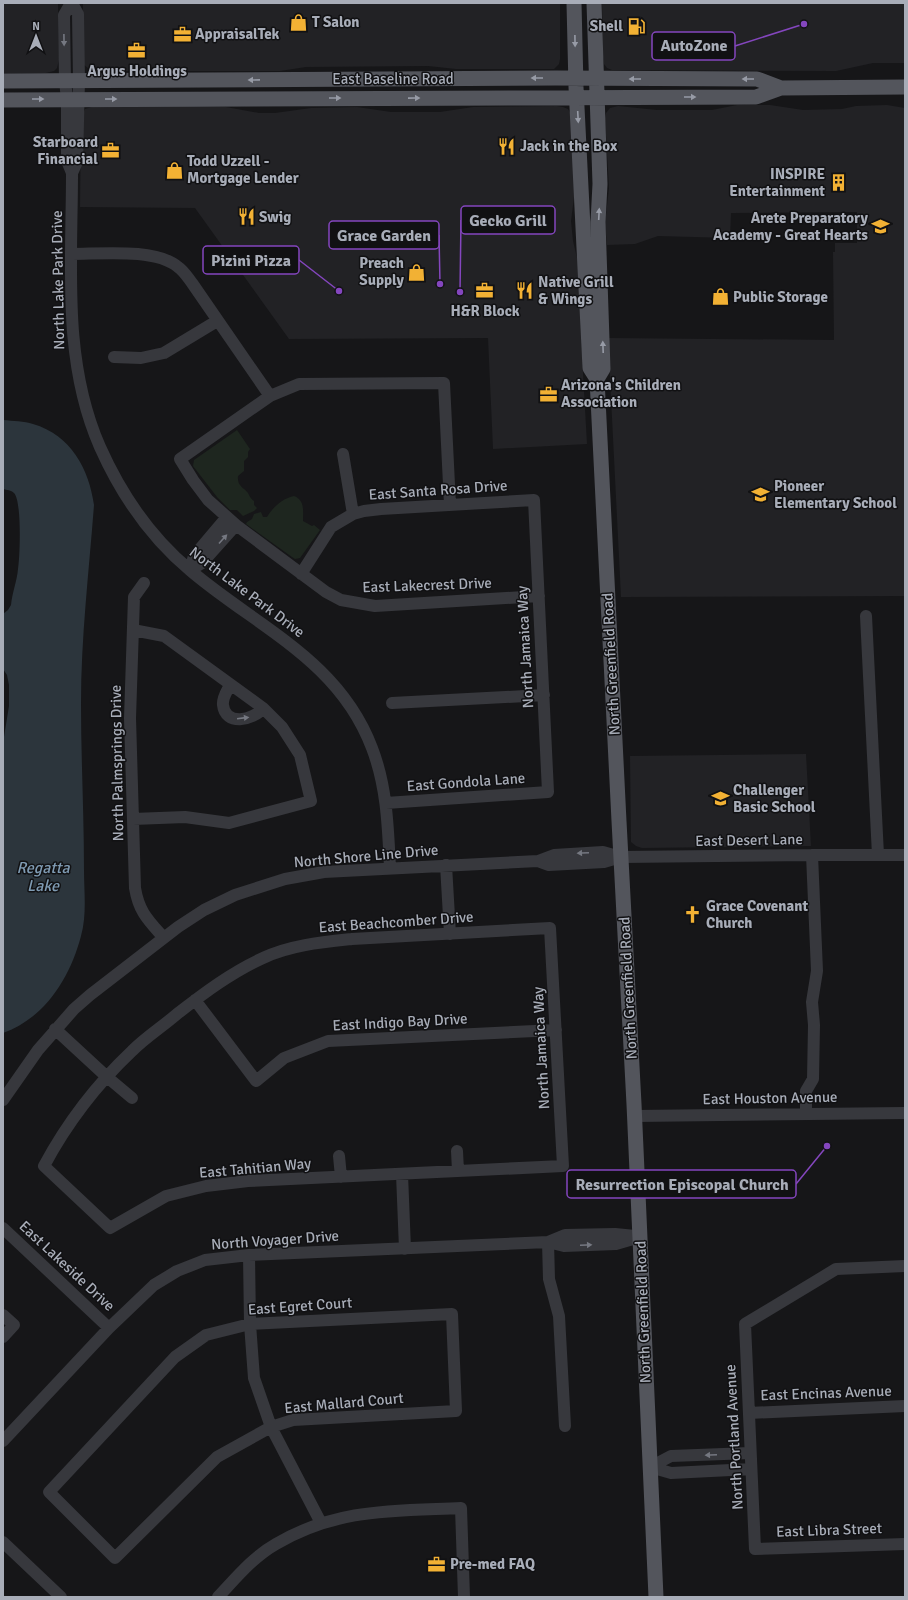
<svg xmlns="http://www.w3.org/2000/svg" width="908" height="1600" font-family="Signika,sans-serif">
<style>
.built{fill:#222225}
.green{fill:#1e261f}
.water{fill:#2c353c}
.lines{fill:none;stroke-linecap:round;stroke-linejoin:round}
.minor{stroke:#37383d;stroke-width:12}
.major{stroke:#53555c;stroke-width:15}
.oneway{fill:#757881}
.oneway2{fill:#979ba6}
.labels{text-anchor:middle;stroke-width:3;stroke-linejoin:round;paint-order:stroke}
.poi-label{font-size:15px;font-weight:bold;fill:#a8adb8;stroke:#111113;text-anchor:start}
.street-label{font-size:15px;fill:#a8adb8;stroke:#111113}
.water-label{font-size:16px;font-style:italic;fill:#7f9bb3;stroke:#111113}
.leader{fill:none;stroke:#8446be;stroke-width:1.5}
.callout-dot{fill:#8446be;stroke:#111113;stroke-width:1.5}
.callout{fill:#111113;stroke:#8446be;stroke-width:1.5}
.callout-label{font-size:16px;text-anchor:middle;font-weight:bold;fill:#a8adb8}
</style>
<rect width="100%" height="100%" fill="#161618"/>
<path class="built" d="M3,3h55l1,57 -2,8 -3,3 -8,2h-43z
M83,3h477v56l-1,5 -5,5h-98l-28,-3 -122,1 -26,4h-188l-8,-6 -1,-5z
M602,3h303v60h-32l-37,8 -224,-1 -5,-2 -3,-4 -1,-7z
M737,105h33l33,5 39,-1 14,-3 31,-1 18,3v488l-284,1 -13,-259 226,2 -1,-88h2v-9h22v-31l-126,1 -1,25 -72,-2 -23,8 -28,1 -2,-21 4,-36 -4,-70 1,-5 4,-5 8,-2 39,4h55z
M95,106h99l32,1 33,6h16l36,-5 46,-1 34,5h49l33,-5 84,-1 6,1 5,2 4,7 3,74 -4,31 2,20 6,25 2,72 6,106 -94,5 -5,-111 -199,1 -94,-131 -115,-1 1,-87 4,-11z
M806,754l5,92 -169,2 -6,-2 -5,-4 -1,-86z"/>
<path class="green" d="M237,430l13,19 -2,3v5l-4,4v10l-6,5c-1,10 5,11 10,17 2,4 3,6 6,8v4l3,3 -3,3 -11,5 -6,-6h-7l-13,-13 -24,-31 1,-6z
M294,496c11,4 9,15 9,25l9,5 2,-1 6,5 -20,28 -5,1 -3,-2 -46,-33 1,-2 5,-3 2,-5 7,-2 2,5h4c5,-9 16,-19 27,-21z"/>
<path class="water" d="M3,420c10,1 21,1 30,4 38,11 56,45 61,81 -5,66 -13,132 -13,199 0,55 3,110 3,166 0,21 3,45 -3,66 -11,42 -36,82 -78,97v-164l1,-8 -1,-2v-116l6,-37v-21l-2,-10 -4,-6v-55l5,-4 3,-5c1,-12 6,-24 7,-36 2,-12 4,-68 -4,-76 -3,-3 -7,-3 -11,-4z"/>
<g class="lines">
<path class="minor" d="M71,3l-7,12 1,66 2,18v62l5,12
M72,3l6,11 1,67 -2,81 -5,11c0,92 -10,188 28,274 21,47 51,91 91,124 66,56 148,89 181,177 15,39 16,79 18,120
M72,254c28,0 84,-6 106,13 6,4 10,11 14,16l78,113
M114,357l27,1 23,-5 53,-32
M343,454l10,60
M450,505l-6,-122 -145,1 -29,12 -90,63 13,21 15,20 28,25 90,67 15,8 34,6 164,-10
M190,570l4,-14 33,-39
M190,570l12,-7 34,-38
M301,574l30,-47 22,-13 11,-3 17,-2 153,-9 14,292 -162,11
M144,583l-10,14 -4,121 5,170c4,24 13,32 28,49
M866,616l12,239
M230,685c-3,6 -8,13 -7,20 2,21 30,16 40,3
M392,703l152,-8
M133,819l52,-2 44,6 82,-22 -11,-46 -18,-28 -19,-19 -99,-72 -31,-6
M538,861l11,4 55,-3 17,-5 191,-2h93
M446,865l4,69
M550,928l13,238 -315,15 -42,5 -40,10 -56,32 -66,-62c23,-43 53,-82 88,-115 14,-14 30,-24 45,-37 27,-21 55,-42 86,-56 27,-13 60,-16 89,-19z
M195,1000l61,81 28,-23 44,-17 228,-11
M55,1029l52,48 25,21
M3,1100l35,-50 36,-41 16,-14 88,-68 26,-17 31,-15 50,-16 39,-7 214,-11 16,-6 49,-3 18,5
M806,1113v-22l7,-12 1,-54 -2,-23 5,-31 -5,-116
M635,1116l270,-3
M457,1151l1,20
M339,1156l2,21
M402,1174l3,75
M3,1228l106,100
M548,1242l1,37 10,37 6,110
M548,1242l17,-7 50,-1 20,2
M249,1255l1,69 4,54 17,49 50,96
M905,1266l-69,3 -91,55 10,225 150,-5
M452,1314l4,97 -163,9 -22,7 -54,30 -102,101 -66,-66 126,-135 31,-22 44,-11z
M3,1315l11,10 -11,12
M749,1413l156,-7
M3,1441l106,-113 45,-43 23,-14 28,-11 44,-5 299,-13 16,4 52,-2 24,-7
M650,1467l21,-11 79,-3
M650,1467l21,6 80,-4
M3,1542l58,55
M218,1597c18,-19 35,-40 58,-53 61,-36 118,-33 185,-36l3,89"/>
<path class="major" d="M574,3l2,84 14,281 7,11 22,442 15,283 22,493
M594,3l6,181 -2,38 5,147 -6,10
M3,81l553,-3 201,1 24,9
M3,100l753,-3 25,-9 124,-1"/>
</g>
<defs><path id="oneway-solid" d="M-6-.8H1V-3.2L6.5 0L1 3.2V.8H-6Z"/></defs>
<g class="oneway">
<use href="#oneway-solid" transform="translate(64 40) rotate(89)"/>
<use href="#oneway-solid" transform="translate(223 539) rotate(-48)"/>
<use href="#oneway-solid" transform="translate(243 718) rotate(-7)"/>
<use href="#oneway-solid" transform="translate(583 853) rotate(177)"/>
<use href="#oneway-solid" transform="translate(586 1245) rotate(-2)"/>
<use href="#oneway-solid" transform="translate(711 1455) rotate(178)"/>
</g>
<g class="oneway2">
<use href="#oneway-solid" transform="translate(575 41) rotate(89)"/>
<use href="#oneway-solid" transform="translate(537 78) rotate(180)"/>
<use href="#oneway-solid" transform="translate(635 79) rotate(180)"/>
<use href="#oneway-solid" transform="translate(748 79) rotate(180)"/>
<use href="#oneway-solid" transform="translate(254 80) rotate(179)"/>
<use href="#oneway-solid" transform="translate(690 97)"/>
<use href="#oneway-solid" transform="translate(335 98)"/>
<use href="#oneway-solid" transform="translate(414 98) rotate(-1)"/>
<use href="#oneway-solid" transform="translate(38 99)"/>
<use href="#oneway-solid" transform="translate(111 99)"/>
<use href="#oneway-solid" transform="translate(578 117) rotate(87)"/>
<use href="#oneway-solid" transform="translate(599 214) rotate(-87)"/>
<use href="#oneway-solid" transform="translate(603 347) rotate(-92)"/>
</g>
<defs>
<symbol id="shop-bare" viewBox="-9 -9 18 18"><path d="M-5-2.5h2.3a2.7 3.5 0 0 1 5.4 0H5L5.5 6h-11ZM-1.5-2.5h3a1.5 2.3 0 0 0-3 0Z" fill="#f2b134" stroke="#111113" stroke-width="2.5" paint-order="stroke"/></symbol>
<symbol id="fuel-bare" viewBox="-9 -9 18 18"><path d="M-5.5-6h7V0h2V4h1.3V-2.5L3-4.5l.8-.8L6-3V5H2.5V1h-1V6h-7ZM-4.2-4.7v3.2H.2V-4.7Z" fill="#f2b134" stroke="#111113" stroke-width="2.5" paint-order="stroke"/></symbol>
<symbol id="office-bare" viewBox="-9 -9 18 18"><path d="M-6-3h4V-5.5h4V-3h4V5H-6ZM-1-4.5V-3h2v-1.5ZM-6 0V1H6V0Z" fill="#f2b134" stroke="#111113" stroke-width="2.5" paint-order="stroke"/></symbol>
<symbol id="restaurant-bare" viewBox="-9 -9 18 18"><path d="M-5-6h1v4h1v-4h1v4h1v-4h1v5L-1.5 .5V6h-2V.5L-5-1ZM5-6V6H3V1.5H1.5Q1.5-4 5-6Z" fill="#f2b134" stroke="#111113" stroke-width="2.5" paint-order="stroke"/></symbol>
<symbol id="building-bare" viewBox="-9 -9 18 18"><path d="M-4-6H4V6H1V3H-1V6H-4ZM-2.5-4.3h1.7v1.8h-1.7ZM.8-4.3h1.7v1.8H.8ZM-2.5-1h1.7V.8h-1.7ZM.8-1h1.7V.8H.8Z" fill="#f2b134" stroke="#111113" stroke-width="2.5" paint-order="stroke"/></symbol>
<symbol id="school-bare" viewBox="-9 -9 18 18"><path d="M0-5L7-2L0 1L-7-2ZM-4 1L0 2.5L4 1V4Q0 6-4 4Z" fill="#f2b134" stroke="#111113" stroke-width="2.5" paint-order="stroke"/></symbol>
<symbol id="church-bare" viewBox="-9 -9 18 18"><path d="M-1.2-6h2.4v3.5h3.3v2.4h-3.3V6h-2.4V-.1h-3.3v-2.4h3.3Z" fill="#f2b134" stroke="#111113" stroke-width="2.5" paint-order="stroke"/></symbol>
</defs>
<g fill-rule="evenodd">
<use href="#shop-bare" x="286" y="10" width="25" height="25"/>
<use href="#fuel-bare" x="624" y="14" width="25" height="25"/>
<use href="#office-bare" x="170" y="22" width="25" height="25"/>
<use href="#office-bare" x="124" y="38" width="25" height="25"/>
<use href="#restaurant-bare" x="494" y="134" width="25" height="25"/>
<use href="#office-bare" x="98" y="138" width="25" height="25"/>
<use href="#shop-bare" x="162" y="158" width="25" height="25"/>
<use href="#building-bare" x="826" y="170" width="25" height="25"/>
<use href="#restaurant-bare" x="234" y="204" width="25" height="25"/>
<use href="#school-bare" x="868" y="214" width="25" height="25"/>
<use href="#shop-bare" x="404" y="260" width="25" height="25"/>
<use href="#office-bare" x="472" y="278" width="25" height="25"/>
<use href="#restaurant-bare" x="512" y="278" width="25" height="25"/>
<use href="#shop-bare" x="708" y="284" width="25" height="25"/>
<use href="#office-bare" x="536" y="382" width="25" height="25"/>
<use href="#school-bare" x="748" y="482" width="25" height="25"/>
<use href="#school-bare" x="708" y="786" width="25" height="25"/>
<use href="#church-bare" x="680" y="902" width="25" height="25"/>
<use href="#office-bare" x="424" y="1552" width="25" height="25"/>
</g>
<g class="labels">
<g class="poi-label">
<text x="312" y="27">T Salon</text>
<text x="623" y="31" text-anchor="end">Shell</text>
<text x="195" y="39">AppraisalTek</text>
<text x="137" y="76" text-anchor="middle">Argus Holdings</text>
<text x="98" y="147" text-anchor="end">Starboard<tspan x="98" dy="17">Financial</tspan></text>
<text x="520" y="151">Jack in the Box</text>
<text x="187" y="166">Todd Uzzell -<tspan x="187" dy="17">Mortgage Lender</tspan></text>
<text x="825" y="179" text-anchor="end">INSPIRE<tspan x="825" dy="17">Entertainment</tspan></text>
<text x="259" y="222">Swig</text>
<text x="868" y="223" text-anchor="end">Arete Preparatory<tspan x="868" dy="17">Academy - Great Hearts</tspan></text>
<text x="404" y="268" text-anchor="end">Preach<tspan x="404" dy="17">Supply</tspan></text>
<text x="538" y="287">Native Grill<tspan x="538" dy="17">&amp; Wings</tspan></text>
<text x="733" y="302">Public Storage</text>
<text x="485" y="316" text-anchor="middle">H&amp;R Block</text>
<text x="561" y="390">Arizona's Children<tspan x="561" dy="17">Association</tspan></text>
<text x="774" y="491">Pioneer<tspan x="774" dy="17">Elementary School</tspan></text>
<text x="733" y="795">Challenger<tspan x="733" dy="17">Basic School</tspan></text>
<text x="706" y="911">Grace Covenant<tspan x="706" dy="17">Church</tspan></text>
<text x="450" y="1569">Pre-med FAQ</text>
</g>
<g class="street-label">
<text x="393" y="84">East Baseline Road</text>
<text transform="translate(58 280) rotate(-91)" y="5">North Lake Park Drive</text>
<text transform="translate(438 490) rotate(-4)" y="5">East Santa Rosa Drive</text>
<text transform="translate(427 585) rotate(-2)" y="5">East Lakecrest Drive</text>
<text transform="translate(247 592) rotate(37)" y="5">North Lake Park Drive</text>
<text transform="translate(525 647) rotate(-93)" y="5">North Jamaica Way</text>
<text transform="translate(611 664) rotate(-93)" y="5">North Greenfield Road</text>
<text transform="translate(117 763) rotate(-91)" y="5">North Palmsprings Drive</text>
<text transform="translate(466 782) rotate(-4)" y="5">East Gondola Lane</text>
<text transform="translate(749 840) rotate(-1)" y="5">East Desert Lane</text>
<text transform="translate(366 856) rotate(-5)" y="5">North Shore Line Drive</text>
<text transform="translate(396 922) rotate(-4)" y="5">East Beachcomber Drive</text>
<text transform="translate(628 988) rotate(-93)" y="5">North Greenfield Road</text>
<text transform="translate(400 1022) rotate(-3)" y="5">East Indigo Bay Drive</text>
<text transform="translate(541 1048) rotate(-93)" y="5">North Jamaica Way</text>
<text transform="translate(770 1098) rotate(-1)" y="5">East Houston Avenue</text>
<text transform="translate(255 1168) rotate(-5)" y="5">East Tahitian Way</text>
<text transform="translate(275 1240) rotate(-4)" y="5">North Voyager Drive</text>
<text transform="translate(67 1266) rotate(43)" y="5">East Lakeside Drive</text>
<text transform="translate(300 1306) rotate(-4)" y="5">East Egret Court</text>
<text transform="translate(643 1312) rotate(-92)" y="5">North Greenfield Road</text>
<text transform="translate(826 1393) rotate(-2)" y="5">East Encinas Avenue</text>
<text transform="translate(344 1403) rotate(-5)" y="5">East Mallard Court</text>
<text transform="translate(734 1437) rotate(-93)" y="5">North Portland Avenue</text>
<text transform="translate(829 1530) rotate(-2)" y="5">East Libra Street</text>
</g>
<g class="water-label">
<text x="43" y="873">Regatta<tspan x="43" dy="18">Lake</tspan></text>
</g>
</g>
<path class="leader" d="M804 24L735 46M460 292L461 220M440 284L439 235M339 291L299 260M827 1146L796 1184"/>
<g class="callout-dot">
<circle cx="804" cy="24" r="4"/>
<circle cx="460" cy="292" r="4"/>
<circle cx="440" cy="284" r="4"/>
<circle cx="339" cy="291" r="4"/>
<circle cx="827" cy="1146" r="4"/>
</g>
<g class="callout">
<rect x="652" y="32" width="83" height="28" rx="4"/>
<rect x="461" y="206" width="94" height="28" rx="4"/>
<rect x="329" y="221" width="110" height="28" rx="4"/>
<rect x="203" y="246" width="96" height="28" rx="4"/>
<rect x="567" y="1170" width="229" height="28" rx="4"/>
</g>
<g class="callout-label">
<text x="694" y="51">AutoZone</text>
<text x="508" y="226">Gecko Grill</text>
<text x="384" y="241">Grace Garden</text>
<text x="251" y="266">Pizini Pizza</text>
<text x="682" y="1190">Resurrection Episcopal Church</text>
</g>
<rect width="908" height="1600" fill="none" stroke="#a8adb8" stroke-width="8"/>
<g transform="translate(36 36)" stroke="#111113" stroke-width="3" paint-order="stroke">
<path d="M0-3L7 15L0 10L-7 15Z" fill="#a8adb8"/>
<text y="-6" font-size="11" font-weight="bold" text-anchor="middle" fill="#a8adb8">N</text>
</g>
</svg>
